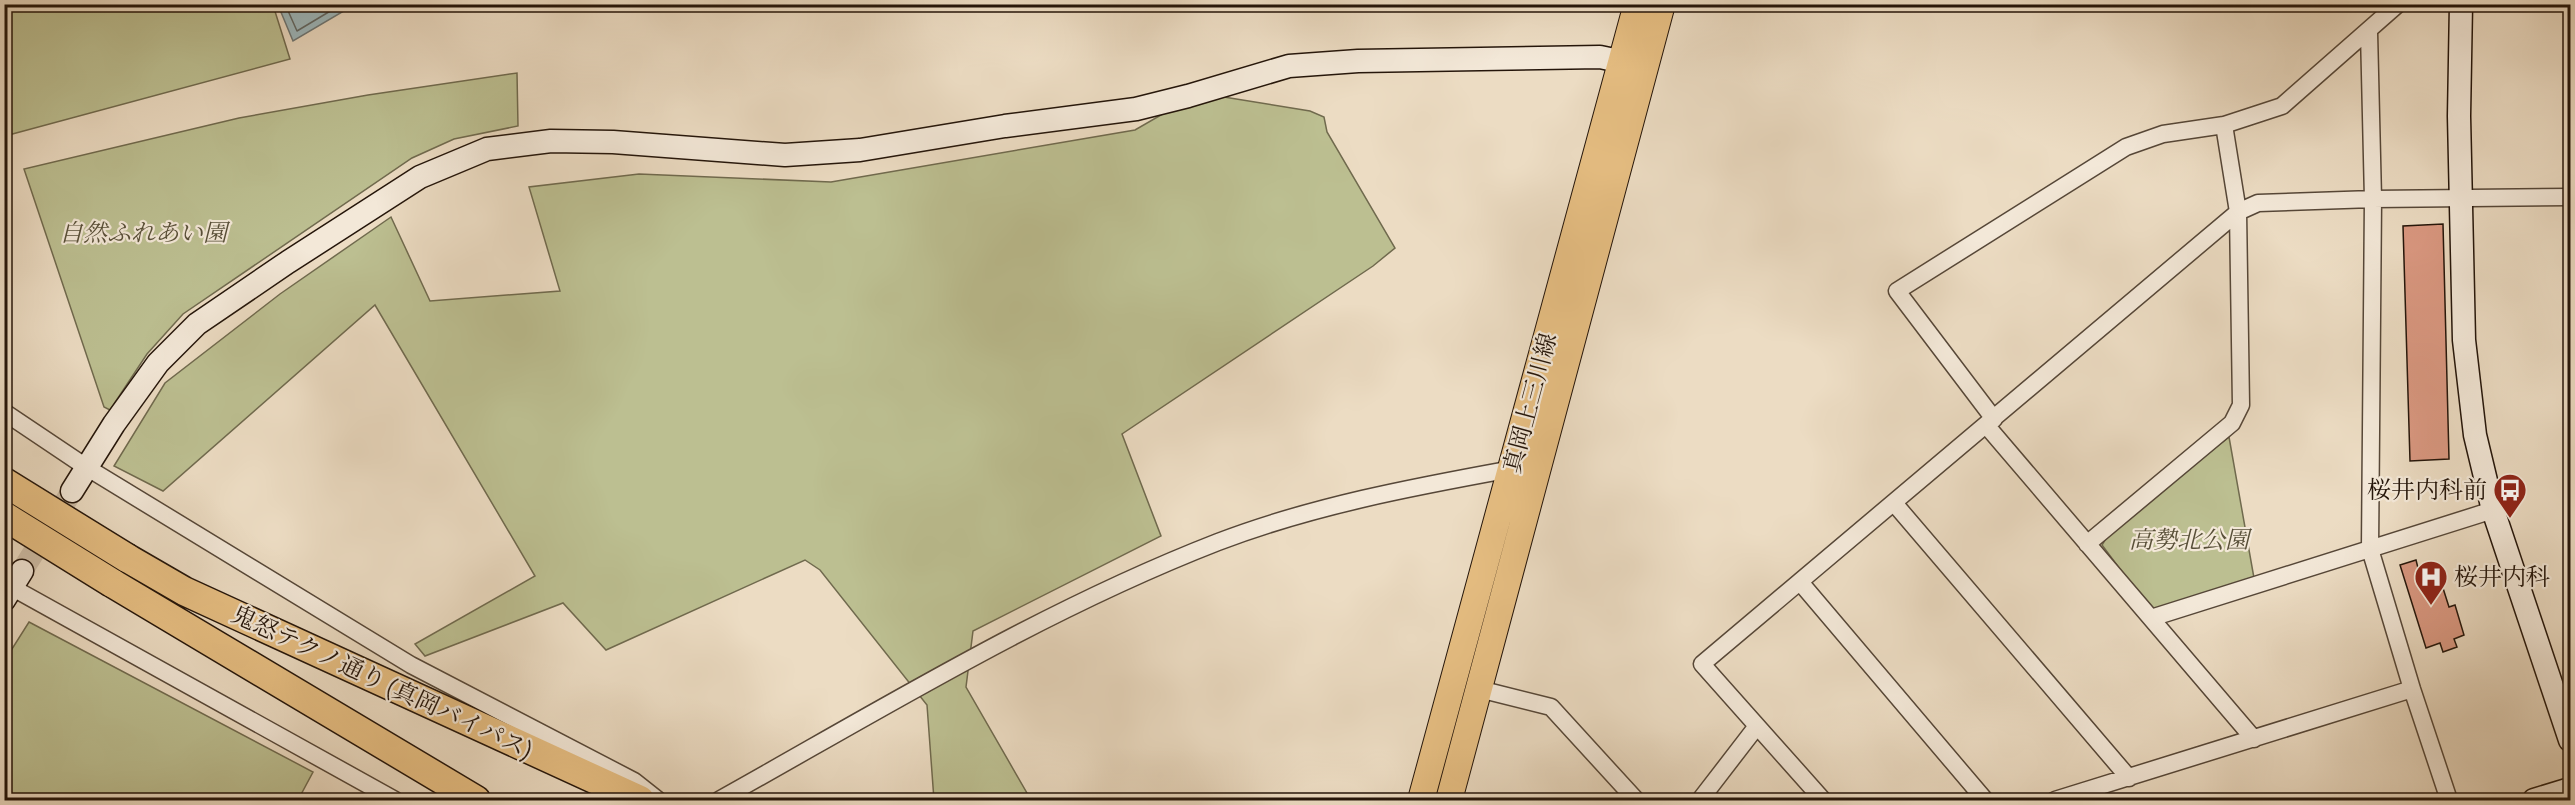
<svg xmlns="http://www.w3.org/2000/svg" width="2575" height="805" font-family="'IM FELL Great Primer','Noto Serif JP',serif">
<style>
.green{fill:#bcbf91;stroke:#706a4e;stroke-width:1.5}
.water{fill:#9db9be;stroke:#6d7776;stroke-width:1.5}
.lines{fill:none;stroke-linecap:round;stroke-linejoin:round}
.shore{stroke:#606764;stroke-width:1.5}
.building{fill:#da9881;stroke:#24150a;stroke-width:1.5}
.secondary-tunnel{stroke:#cebea7;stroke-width:22;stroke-dasharray:22 11;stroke-linecap:butt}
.street-casing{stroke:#564738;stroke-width:19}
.secondary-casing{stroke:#24150a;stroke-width:25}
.primary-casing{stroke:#24150a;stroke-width:28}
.highway-casing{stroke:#24150a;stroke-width:31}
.street{stroke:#f3e8d8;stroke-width:16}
.secondary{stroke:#f3e8d8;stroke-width:22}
.primary{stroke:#e6be82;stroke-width:26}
.highway{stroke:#e6be82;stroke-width:28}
.highway-bridge-casing{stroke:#24150a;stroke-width:31;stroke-linecap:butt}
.highway-bridge{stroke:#e6be82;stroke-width:28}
.labels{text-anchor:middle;stroke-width:4.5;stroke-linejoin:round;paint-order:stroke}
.park-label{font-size:24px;font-style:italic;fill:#595039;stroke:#f3e8d8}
.street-label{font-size:24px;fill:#24150a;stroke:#f3e8d8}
.poi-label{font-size:24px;fill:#24150a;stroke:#f3e8d8;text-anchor:end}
</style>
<rect width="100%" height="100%" fill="#ecdcc3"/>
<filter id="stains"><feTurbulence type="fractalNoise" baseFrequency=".00333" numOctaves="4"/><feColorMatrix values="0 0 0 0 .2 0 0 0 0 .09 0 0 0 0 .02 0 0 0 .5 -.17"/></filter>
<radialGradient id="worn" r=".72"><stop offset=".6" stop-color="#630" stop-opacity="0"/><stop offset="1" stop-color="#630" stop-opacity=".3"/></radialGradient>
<path class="green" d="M5,4l268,1 17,54 -285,77z
M517,73l1,53 -64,13 -42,19 -229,156 -36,40 -37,56 -6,-3 -80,-238 215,-51 129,-23z
M1199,93l111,18 14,6 3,15 68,116 -22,18 -251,168 39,102 -188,95 -7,56 65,113h-97l-7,-95 -107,-135 -15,-10 -199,90 -43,-47 -138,53 -10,-12 120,-68 -160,-271 -212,186 -49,-25 51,-83 115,-89 111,-77 39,84 130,-10 -31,-104 110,-13 192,8 304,-52z
M2229,437l25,141 -97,33 -8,-3 -47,-63 9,-15z
M29,622l284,150 -15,28h-293v-140z"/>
<path class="water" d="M278,5h76l-61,36z"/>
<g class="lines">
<path class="shore" d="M285,4l12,27 45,-27"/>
</g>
<path class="building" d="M2443,224l6,235 -39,2 -7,-235z
M2416,560l2,8 17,-5 14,44 6,-2 9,30 -10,4 3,8 -14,5 -3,-9 -14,5 -26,-83z"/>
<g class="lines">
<path class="secondary-tunnel" d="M22,571l50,-80"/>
<defs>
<path id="street" d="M2369,32l4,167 -3,350 42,140 37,111
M4,412l82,55 325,198 223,116 24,19
M1994,419l-97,-128 229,-144 37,-13 61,-9 58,-19 116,-102
M1986,425l268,314
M1894,503l235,275
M2087,544l145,-121 9,-18 -3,-193 -14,-87
M1800,582l185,218
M4,583l391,217
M2151,618l342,-108
M1479,689l72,18 85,93
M719,800c163,-91 324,-190 499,-258 94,-36 195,-55 294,-73
M1700,800l57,-74
M1823,800l-121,-136 536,-452 20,-9 115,-4 197,-2
M2055,800l357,-111"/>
<path id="secondary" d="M2461,4l-2,112 5,224 11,95 18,75 77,230
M72,491l42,-67 44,-61 39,-39 91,-62 132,-85 67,-28 64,-8 62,1 172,13 75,-5 145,-24 131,-17 52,-13 101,-30 69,-5 242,-4 38,8
M4,600l18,-29
M2534,800l36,-11"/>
<path id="primary" d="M1421,800l216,-796
M1449,800l213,-796"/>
<path id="highway" d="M127,558l57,33 456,209
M112,583l364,217"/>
</defs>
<use href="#street" class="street-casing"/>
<use href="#secondary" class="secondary-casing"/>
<use href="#primary" class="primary-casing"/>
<use href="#highway" class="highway-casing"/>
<use href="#street" class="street"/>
<use href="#secondary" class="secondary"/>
<use href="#primary" class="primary"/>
<use href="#highway" class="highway"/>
<defs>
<path id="highway-bridge" d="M4,482l123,76
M4,516l108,67"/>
</defs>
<use href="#highway-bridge" class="highway-bridge-casing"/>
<use href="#highway-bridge" class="highway-bridge"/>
</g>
<defs>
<symbol id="bus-pin" viewBox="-11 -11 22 30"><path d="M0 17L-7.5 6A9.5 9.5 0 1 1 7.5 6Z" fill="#8f2418" stroke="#f3e8d8"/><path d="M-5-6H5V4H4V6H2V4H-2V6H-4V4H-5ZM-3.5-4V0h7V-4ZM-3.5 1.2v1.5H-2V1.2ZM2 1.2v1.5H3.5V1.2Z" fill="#fff"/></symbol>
<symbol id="hospital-pin" viewBox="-11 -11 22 30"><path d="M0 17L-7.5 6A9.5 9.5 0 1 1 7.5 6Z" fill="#8f2418" stroke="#f3e8d8"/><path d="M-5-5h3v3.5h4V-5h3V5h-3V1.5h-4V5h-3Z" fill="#fff"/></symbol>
</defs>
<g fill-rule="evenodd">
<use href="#bus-pin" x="2491" y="471" width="38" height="52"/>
<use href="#hospital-pin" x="2412" y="558" width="38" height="52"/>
</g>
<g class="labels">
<g class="park-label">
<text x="143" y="241">自然ふれあい園</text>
<text x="2189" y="548">高勢北公園</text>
</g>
<g class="street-label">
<text transform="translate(1530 403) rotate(-75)" y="8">真岡上三川線</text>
<text transform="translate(382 682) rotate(25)" y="8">鬼怒テクノ通り (真岡バイパス)</text>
</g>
<g class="poi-label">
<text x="2487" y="498">桜井内科前</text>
<text x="2454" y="585" text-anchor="start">桜井内科</text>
</g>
</g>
<rect width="2575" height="805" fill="none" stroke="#ecdcc3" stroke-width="24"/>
<rect x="6" y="6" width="2563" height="793" fill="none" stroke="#24150a" stroke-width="3"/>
<rect x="12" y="12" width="2551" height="781" fill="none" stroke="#24150a" stroke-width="1.5"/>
<rect width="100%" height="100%" filter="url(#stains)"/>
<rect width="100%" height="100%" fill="url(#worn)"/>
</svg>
